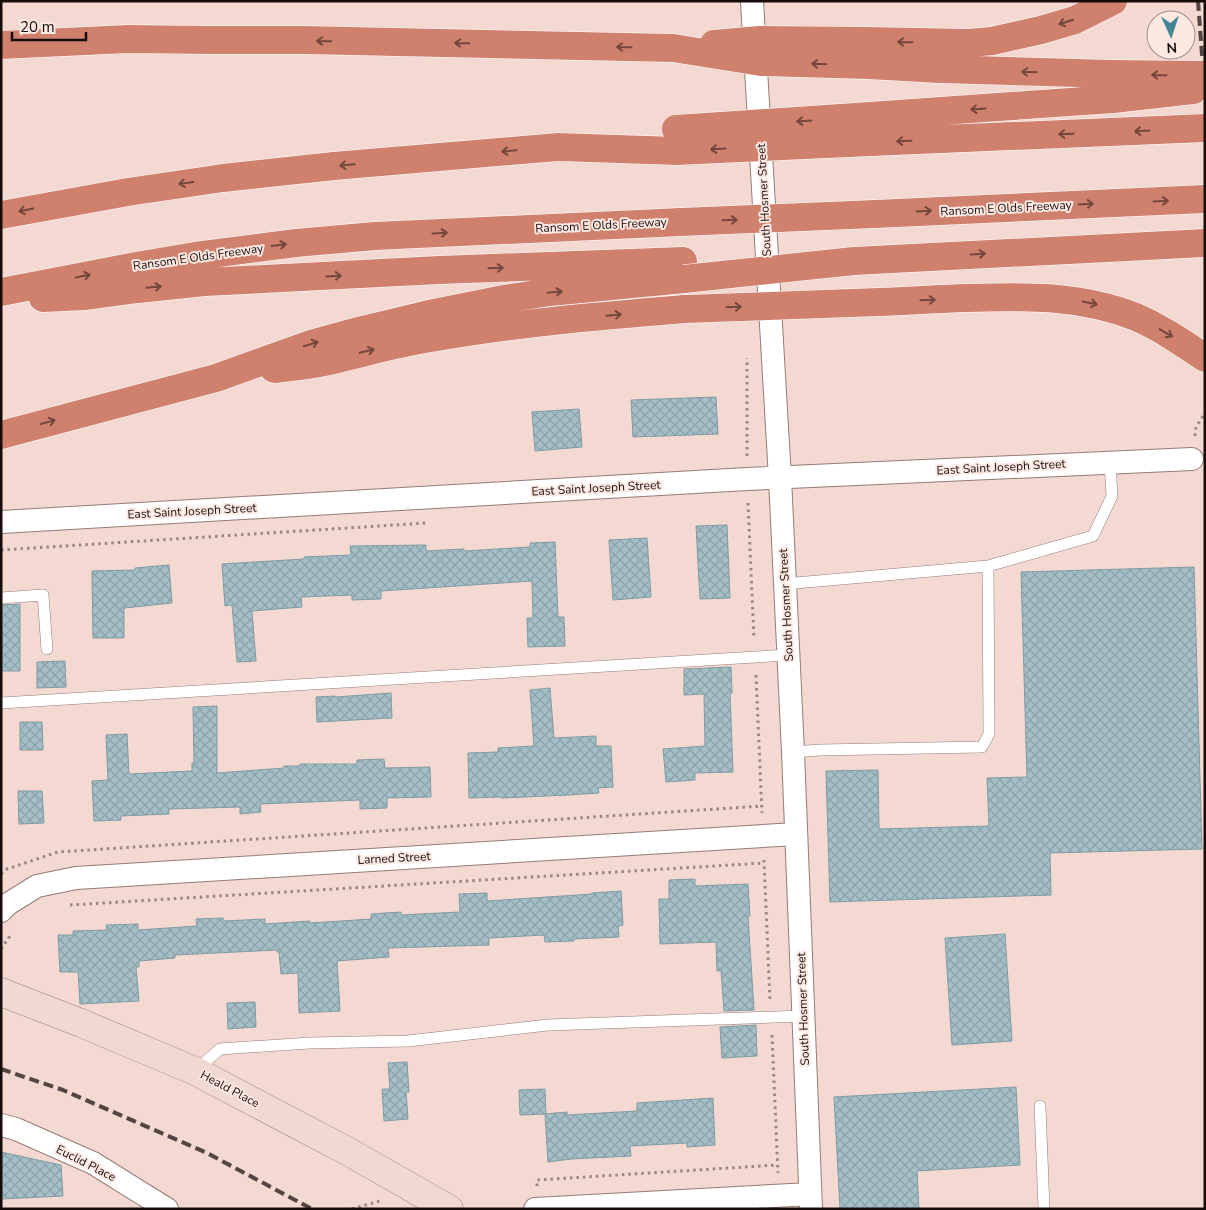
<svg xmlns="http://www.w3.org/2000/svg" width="1206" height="1210" font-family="'Nunito Sans',sans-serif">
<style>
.building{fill:url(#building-cross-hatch);stroke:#809ba2}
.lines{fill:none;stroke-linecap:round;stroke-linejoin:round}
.lane-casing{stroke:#947c75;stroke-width:12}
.street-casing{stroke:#947c75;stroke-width:24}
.secondary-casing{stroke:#947c75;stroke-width:29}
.highway-casing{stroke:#fff;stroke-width:29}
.path{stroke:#9a8682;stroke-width:3;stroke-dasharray:2.5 4;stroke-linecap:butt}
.lane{stroke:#fff;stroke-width:11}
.street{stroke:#fff;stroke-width:22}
.secondary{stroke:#f1d9d3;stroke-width:28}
.highway{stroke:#d0816d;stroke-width:28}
.rail{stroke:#534542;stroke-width:4;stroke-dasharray:10 5;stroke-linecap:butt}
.highway-bridge-casing{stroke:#fff;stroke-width:29;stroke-linecap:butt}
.highway-bridge{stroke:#d0816d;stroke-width:28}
.oneway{stroke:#73473c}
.labels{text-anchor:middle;stroke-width:4;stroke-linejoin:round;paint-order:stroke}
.street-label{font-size:12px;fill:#160d0b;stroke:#fee8e2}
</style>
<defs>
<pattern id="building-cross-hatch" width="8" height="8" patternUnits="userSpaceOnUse" patternTransform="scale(1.25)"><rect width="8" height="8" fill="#a4bfc7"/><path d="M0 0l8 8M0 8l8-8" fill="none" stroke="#8ca3aa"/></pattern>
</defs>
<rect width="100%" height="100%" fill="#f4d9d3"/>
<path class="building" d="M716,397l2,37 -85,3 -2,-37z
M579,409l3,38 -47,4 -3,-39z
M727,525l3,73 -30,1 -4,-73z
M647,538l4,59 -38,3 -4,-60z
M555,542l3,75h6l1,29 -37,1 -1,-29h6l-1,-37 -151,10v8h-1l-28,1v-5l-51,2 1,10 -50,4 4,50 -19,1 -5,-57 -7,1 -3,-42 82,-5v-2l47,-2 -1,-9 76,-1v6l38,-2v2l66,-4v-4z
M169,565l3,38 -48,5v30h-31l-1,-67 43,-1v-2z
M1194,567l8,282 -152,4 1,42 -221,7 -4,-131 52,-1 1,59 110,-3 -2,-48 40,-1 -6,-205z
M20,604v67h-19v-66z
M65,661l1,26 -29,1v-26z
M731,667l1,26h-2l3,79 -38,1v7l-29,2 -3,-33 42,-3 -1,-52 -20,1v-26z
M550,688l4,50 42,-2v10h15l2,41 -15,1 1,5 -30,2 -68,3v-1l-32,1 -1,-45 30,-1v-4l36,-2 -4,-56z
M391,693l1,25 -75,4 -1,-25 19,-1v1z
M217,706v67l67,-5v-2h16v-2h57v-4l27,-1 1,9 45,-1 1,30 -44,1v10l-27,1v-9l-100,4 1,8 -21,2v-7l-71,2v5l-48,2v4l-27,1 -2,-40 16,-1 -2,-45 21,-1 2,40 63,-3v-8h2l-1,-56z
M20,722h22l1,28h-23z
M18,791h24l2,32 -25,1z
M695,879v7l53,-2 2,32h-2l6,94 -30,1 -3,-40h-4l-1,-29 -56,2 -1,-45h10v-19z
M621,891l2,34 -5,1 1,11 -45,2v2l-29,1 -1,-7 -55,3v7l-101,3 1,9 -52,4 3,50 -41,2 -1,-40 -17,1 -2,-22h-2v-2l-102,5v3l-36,3v6h-3l3,34 -59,3 -2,-32h-18l-2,-37h15v-4l34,-1 -1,-5 32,-1v6l59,-4 -1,-7 27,-1 1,3 41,-2v5l45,-3v2l61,-4v-5l30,-2v3l59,-3 -1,-18 28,-1v8l105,-7v-1z
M1005,934l7,107 -60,4 -7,-107z
M255,1002l1,25 -28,2 -1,-26z
M756,1025l1,31 -35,2 -2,-31z
M407,1062l2,30h-3l2,27 -24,2 -2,-32h8l-2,-26z
M1016,1087l4,78 -103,6 2,38h-79l-6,-112z
M545,1089l1,25 -26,1 -1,-25z
M713,1098l2,47 -28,2v-4l-57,3 1,10 -60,3 -23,3 -3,-48 22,-2v3l70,-4v-8z
M1,1152l60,13 2,31 -62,3z"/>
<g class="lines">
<defs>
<path id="lane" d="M784,584l204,-18 105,-30 19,-40 -2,-34
M1,598l42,-3 4,54
M1,703l787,-48
M793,752l27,-2 162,-3 7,-13 -1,-168
M195,1071l25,-22 90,-6 98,-2 140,-16 255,-9
M1040,1106l4,103"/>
<path id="street" d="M752,1l28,477 13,274 18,457
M1,522l746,-43 445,-20
M1,911l7,-7 29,-18 39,-8 720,-44
M1,1125l15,4 77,34 74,46
M535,1209l275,-15"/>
<path id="secondary" d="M1,992l80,31 114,48 154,81 100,57"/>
<path id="highway" d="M867,41l102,2 23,-2 49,-11 34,-10 38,-19
M1,45l127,-6 81,1h95l369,8
M868,65l71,4 173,5
M870,116l243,-17
M871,142l334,-14
M875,214l330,-15
M1,215l127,-23 95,-14 111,-12 224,-19 119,4
M854,261l351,-18
M1,292l135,-26 59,-10 101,-13 79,-7 306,-14
M43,298l43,-2 52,-7 67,-7 234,-12 244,-9
M879,302c29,-1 58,-3 88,-4 58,-2 113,-3 169,19 25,11 47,26 69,41
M274,369c15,-2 31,-3 45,-6 38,-8 74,-19 112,-25 84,-15 169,-22 254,-29
M1,435l215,-57 95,-34 47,-13 71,-17 75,-15 46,-7 134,-13"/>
</defs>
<use href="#lane" class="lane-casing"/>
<use href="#street" class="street-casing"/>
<use href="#secondary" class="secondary-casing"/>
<use href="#highway" class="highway-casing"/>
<path class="path" d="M1195,436l1,-9 9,-14
M747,456v-98
M748,503l6,136
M1,550l425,-27
M756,675l6,138
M764,860l6,141
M1,874l6,-5 51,-17 704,-46
M70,905l694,-42
M1,949l11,-16
M772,1035l6,138
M537,1186v-6l240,-15
M352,1209l28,-8"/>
<use href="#lane" class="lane"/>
<use href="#street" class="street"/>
<use href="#secondary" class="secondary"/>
<use href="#highway" class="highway"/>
<path class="rail" d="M1198,1l7,94
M1,1069l62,21 144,63 105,56"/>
<defs>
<path id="highway-bridge" d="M714,44l46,-4 107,1
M673,48l88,14 107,3
M1112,74l93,1
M1113,99l80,-9
M676,129l194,-13
M677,151l194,-9
M681,222l194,-8
M684,279l170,-18
M685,309l194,-7"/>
</defs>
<use href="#highway-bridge" class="highway-bridge-casing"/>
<use href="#highway-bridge" class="highway-bridge"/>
</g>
<defs><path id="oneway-shaft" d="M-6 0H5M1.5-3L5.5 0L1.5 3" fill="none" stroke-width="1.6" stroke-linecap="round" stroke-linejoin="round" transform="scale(1.25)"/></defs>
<g class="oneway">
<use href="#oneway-shaft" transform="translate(1066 22) rotate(162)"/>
<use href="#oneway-shaft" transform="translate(324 41) rotate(-179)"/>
<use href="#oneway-shaft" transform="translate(905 42) rotate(-179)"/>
<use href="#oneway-shaft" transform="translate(462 43) rotate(-179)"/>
<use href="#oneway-shaft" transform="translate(624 47) rotate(-179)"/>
<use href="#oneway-shaft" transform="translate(819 64) rotate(-178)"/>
<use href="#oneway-shaft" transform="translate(1029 72) rotate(-178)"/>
<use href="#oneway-shaft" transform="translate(1159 75) rotate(-179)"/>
<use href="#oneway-shaft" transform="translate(978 109) rotate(176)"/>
<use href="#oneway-shaft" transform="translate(804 121) rotate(176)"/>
<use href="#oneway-shaft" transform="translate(1142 131) rotate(177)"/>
<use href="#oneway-shaft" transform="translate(1066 134) rotate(178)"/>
<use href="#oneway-shaft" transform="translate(904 141) rotate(178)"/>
<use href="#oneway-shaft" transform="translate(718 149) rotate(177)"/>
<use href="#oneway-shaft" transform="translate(509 151) rotate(175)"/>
<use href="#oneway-shaft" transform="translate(347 165) rotate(175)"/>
<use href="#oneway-shaft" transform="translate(186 183) rotate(172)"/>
<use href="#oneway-shaft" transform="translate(1161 201) rotate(-3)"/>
<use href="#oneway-shaft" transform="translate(1086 204) rotate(-3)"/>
<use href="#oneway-shaft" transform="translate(26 210) rotate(169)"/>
<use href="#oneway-shaft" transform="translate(924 211) rotate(-3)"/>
<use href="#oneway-shaft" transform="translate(730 220) rotate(-2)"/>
<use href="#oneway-shaft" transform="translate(440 233) rotate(-3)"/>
<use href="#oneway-shaft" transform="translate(279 245) rotate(-7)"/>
<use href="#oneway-shaft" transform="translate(978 254) rotate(-3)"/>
<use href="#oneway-shaft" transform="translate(496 268) rotate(-2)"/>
<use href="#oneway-shaft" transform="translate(83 276) rotate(-11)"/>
<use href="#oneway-shaft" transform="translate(334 276) rotate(-3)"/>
<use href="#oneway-shaft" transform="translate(154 287) rotate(-6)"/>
<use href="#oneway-shaft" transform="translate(555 292) rotate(-6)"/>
<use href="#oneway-shaft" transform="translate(928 300) rotate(-2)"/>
<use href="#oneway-shaft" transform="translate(1090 303) rotate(12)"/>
<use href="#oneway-shaft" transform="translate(734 307) rotate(-2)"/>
<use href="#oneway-shaft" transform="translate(614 315) rotate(-5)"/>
<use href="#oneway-shaft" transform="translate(1166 333) rotate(31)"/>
<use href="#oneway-shaft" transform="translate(311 344) rotate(-17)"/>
<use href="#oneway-shaft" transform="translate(367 351) rotate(-14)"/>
<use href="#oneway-shaft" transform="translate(48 422) rotate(-15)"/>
</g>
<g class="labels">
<g class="street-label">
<text transform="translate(764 200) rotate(-93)" y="4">South Hosmer Street</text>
<text transform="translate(1006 208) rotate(-3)" y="4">Ransom E Olds Freeway</text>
<text transform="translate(601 225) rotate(-3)" y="4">Ransom E Olds Freeway</text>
<text transform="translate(198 257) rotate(-8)" y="4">Ransom E Olds Freeway</text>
<text transform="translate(1001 467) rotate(-3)" y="4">East Saint Joseph Street</text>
<text transform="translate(596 488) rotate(-3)" y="4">East Saint Joseph Street</text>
<text transform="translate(192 511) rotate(-3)" y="4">East Saint Joseph Street</text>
<text transform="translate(786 605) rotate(-93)" y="4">South Hosmer Street</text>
<text transform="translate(394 858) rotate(-3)" y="4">Larned Street</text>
<text transform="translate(803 1009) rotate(-92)" y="4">South Hosmer Street</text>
<text transform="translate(230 1089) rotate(28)" y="4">Heald Place</text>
<text transform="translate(86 1163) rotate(27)" y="4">Euclid Place</text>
</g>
</g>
<rect width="1206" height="1210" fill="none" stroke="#160d0b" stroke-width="5"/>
<g transform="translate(1171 35) rotate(177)"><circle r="24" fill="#fee8e2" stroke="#a1908c"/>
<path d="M0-4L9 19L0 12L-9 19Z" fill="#448697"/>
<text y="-8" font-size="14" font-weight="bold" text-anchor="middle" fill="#160d0b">N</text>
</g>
<path d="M12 32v8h74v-8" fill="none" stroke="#160d0b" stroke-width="2.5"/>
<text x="20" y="32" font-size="15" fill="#160d0b" stroke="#fee8e2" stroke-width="4" paint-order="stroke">20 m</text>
</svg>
